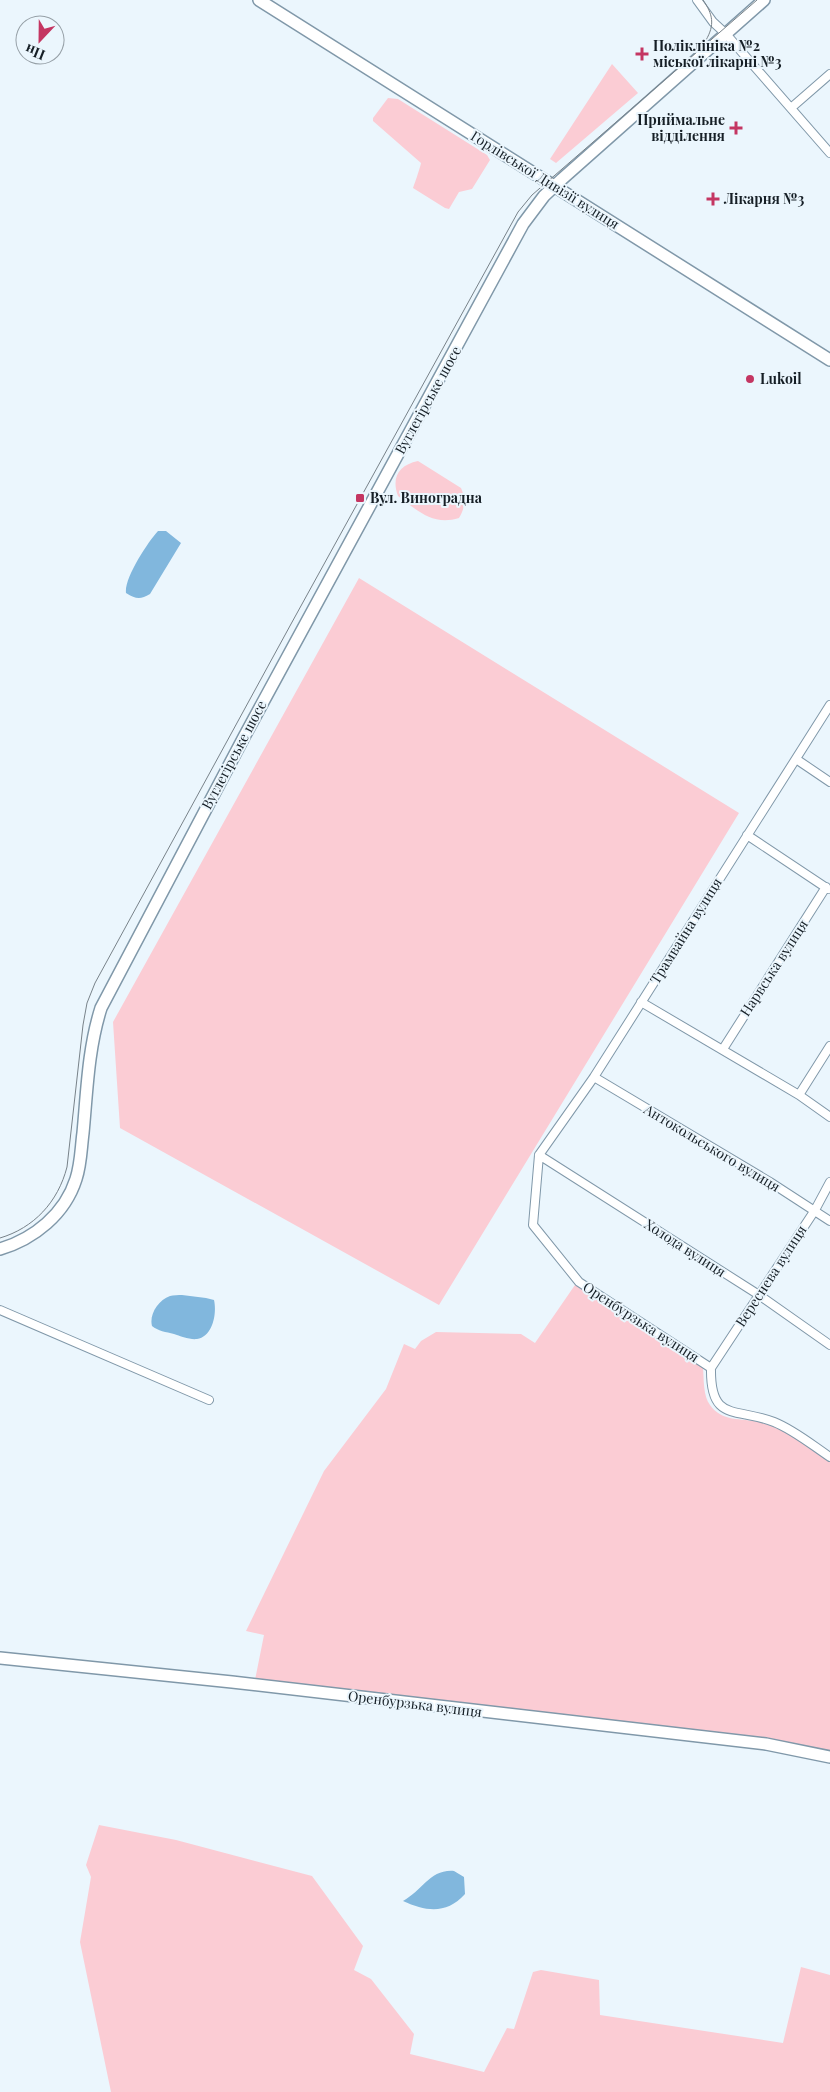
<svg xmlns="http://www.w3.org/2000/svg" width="830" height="2092" font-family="'Playfair Display',serif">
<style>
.green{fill:#fbccd4}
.water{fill:#81b7dd}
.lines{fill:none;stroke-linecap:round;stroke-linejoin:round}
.street-casing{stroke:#8098a9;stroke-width:10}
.secondary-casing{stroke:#8098a9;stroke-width:14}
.street{stroke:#fff;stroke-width:8}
.secondary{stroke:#fff;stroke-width:11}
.tram{stroke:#788289;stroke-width:1}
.poi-dot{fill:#c43662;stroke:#ebf6fd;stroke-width:2}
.labels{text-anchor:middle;stroke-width:4;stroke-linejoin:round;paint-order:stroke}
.poi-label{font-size:14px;font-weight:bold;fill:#161f26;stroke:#ebf6fd;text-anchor:start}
.street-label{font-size:14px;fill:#161f26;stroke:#ebf6fd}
</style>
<rect width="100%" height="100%" fill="#ebf6fd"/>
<path class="green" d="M612,64l26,29 -82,70 -6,-4z
M388,98l10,1 89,56 3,5 -18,29 -13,3 -10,17 -4,-1 -32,-20c1,-2 8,-23 8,-25l-48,-42v-3z
M418,461l43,27c5,11 4,20 -2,30 -26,8 -41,-7 -61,-22 -7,-19 1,-31 20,-35z
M359,578l380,235 -300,492 -319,-177 -7,-106z
M575,1285l128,83c1,11 0,28 7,37 12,17 31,13 49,17 25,6 49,24 71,37v295l-65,-15 -510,-59 9,-45 -18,-4 78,-160 62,-82 18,-45 11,5 6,-8 15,-9 85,2 14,9z
M99,1825l77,15 136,36 51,70 -9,24 17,9 43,55 -4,20 74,18 23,-44 7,1 19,-57 8,-2 58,10 1,35 183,28 18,-76 29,8v117h-719l-31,-150 11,-65 -5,-12z"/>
<path class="water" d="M158,531h8l15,12 -31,51c-10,6 -14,5 -24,-1 -2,-15 22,-51 32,-62z
M182,1295l24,3 8,2c3,13 -1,37 -17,39 -7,1 -17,-3 -23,-5 -8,-2 -16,-3 -22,-8 -3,-11 6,-26 18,-30 3,-1 9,-1 12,-1z
M454,1871l10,6 1,17c-18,20 -38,18 -62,7 19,-10 27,-32 51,-30z"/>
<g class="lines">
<defs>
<path id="street" d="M697,0l16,22 13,12 104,119
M791,108l39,-34
M796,759l34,23
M747,835l81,54
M641,1002l158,93 31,22
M723,1049l103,-162
M594,1077l176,105 60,39
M799,1095l31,-49
M539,1155l55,-78 236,-372
M539,1155l-6,70 46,57 132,86c-1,55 25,39 63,54 20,8 38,23 56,35
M539,1155l220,140 71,50
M0,1310l209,90
M711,1368l104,-158 15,-28"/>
<path id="secondary" d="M259,0l571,360
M0,1249c34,-10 65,-35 76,-70 5,-15 5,-31 7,-46 4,-42 5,-84 18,-125l143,-271 279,-513 21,-28 18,-17 202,-179
M0,1658l232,24 534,62 64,13"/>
</defs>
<use href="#street" class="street-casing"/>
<use href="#secondary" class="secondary-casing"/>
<use href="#street" class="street"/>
<use href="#secondary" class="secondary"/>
<path class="tram" d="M703,0c10,14 12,25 3,40
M0,1238c34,-10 58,-36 67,-71l16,-142 4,-22 8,-20 196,-359 227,-412 14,-17 225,-195"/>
</g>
<g class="poi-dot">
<path d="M639.5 46.5h5v5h5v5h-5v5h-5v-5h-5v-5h5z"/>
<path d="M733.5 120.5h5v5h5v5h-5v5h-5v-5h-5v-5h5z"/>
<path d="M710.5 191.5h5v5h5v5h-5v5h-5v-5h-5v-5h5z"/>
<circle cx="750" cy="379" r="5"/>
<rect x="355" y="493" width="10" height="10" rx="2.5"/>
</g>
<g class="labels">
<g class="poi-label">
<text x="653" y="51">Поліклініка №2<tspan x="653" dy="16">міської лікарні №3</tspan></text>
<text x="725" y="125" text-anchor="end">Приймальне<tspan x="725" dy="16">відділення</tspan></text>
<text x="724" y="204">Лікарня №3</text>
<text x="760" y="384">Lukoil</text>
<text x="370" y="503">Вул. Виноградна</text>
</g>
<g class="street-label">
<text transform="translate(545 180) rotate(32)" y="5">Горлівської Дивізії вулиця</text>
<text transform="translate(428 400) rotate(-61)" y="5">Вуглегірське шосе</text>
<text transform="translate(234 755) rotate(-62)" y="5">Вуглегірське шосе</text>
<text transform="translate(686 931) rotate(-58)" y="5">Трамвайна вулиця</text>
<text transform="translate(774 968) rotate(-57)" y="5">Нарвська вулиця</text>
<text transform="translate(712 1148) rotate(31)" y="5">Антокольського вулиця</text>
<text transform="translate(685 1248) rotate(33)" y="5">Холода вулиця</text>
<text transform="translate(771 1276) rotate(-57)" y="5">Вереснева вулиця</text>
<text transform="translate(641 1322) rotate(33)" y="5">Оренбурзька вулиця</text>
<text transform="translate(415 1704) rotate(7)" y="5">Оренбурзька вулиця</text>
</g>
</g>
<g transform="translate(40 40) rotate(202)"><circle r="24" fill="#ebf6fd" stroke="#96a0a7"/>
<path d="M0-4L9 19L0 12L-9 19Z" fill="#c43662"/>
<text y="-8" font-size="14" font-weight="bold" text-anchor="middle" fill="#161f26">Пн</text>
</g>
</svg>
